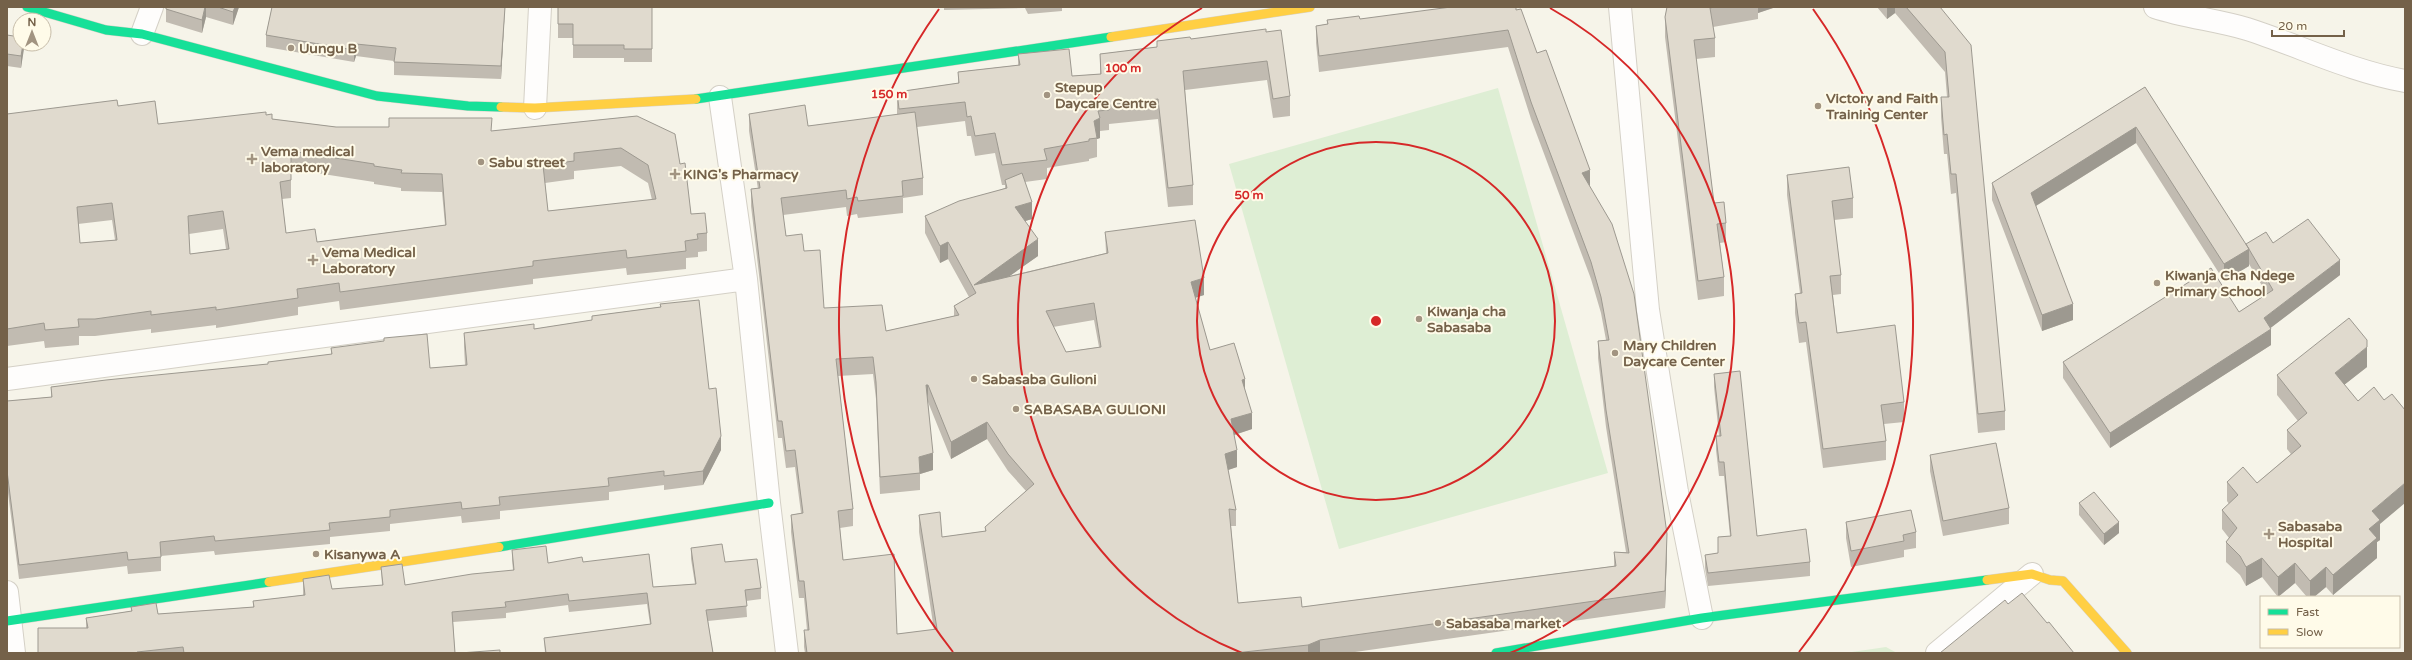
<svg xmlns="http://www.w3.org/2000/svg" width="2412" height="660" font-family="'Varela Round',sans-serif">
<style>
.green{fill:#deeed4}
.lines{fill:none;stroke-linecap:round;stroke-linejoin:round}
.street-casing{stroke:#d4d0c6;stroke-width:24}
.fast-casing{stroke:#d6d1c7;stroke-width:10}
.slow-casing{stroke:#d6d1c7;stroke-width:10}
.street{stroke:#fefdfc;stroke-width:22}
.fast{stroke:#16e098;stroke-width:9}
.slow{stroke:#ffcf43;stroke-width:9}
.wall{fill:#c1bbb1;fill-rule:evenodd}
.shaded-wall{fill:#9d9990}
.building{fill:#e0dace;stroke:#9d9990;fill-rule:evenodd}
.ring{fill:none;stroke:#d62828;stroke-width:2}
.poi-dot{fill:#a29481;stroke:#fffbe9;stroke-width:1.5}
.labels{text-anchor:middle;stroke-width:4;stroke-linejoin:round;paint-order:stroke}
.poi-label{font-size:14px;font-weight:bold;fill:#746149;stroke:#fffbe9;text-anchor:start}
.centre{fill:#d62828;stroke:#fffbe9;stroke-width:2}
.ring-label{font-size:12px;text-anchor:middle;font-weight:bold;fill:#d62828;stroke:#fffbe9;stroke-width:4;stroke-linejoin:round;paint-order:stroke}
</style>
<rect width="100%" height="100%" fill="#f6f4e9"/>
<path class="green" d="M1498,88l110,385 -269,76 -110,-385z
M1886,647l11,6h-52z"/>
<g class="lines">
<defs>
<path id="street" d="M1620,7l28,303 29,182 25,126
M2155,7c30,10 62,13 92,22 53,17 103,42 158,52
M142,34l10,-27
M720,97l26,182 23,224 18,150
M535,108l5,-101
M7,379l739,-100
M7,592l7,61
M1937,653l95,-79"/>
<path id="fast" d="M27,7l79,23 36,4 235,62 91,10 33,1
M696,99l415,-62
M499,547l270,-44
M7,621l262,-39
M1496,653l206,-35 285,-38"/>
<path id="slow" d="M1111,37l199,-30
M501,107l34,1 161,-9
M1987,580l45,-6 18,6 13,1 64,72
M269,582l230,-35"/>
</defs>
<use href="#street" class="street-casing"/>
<use href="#fast" class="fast-casing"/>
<use href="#slow" class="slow-casing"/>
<use href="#street" class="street"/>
<use href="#fast" class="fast"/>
<use href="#slow" class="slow"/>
</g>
<path class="wall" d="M166,7h73l-6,18 -27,-8 -4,16 -36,-11z
M272,7h233l-4,72 -107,-4v-14l-38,-5 -2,6 -88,-15v-12z
M558,7h94v55h-28v-4h-51v-20h-15z
M941,7h121v4l-34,3 -3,-6 -81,2v-3z
M1667,7h109l-18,6v6l-45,8 2,11v19l-19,2 18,144 12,20v19l-6,1 4,34v19l-26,4 -33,-263v-20z
M1877,7h63l65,404v19l-27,3 -22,-240 -5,1 -4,-40h-3l-3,-37v-20h6l-2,-25 -50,-59 -8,6z
M1516,10l21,43 53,134 77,364 -2,57 -317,45h-543l-1,-6v-17h3l-3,-32h-5l-8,-66v-17l10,-2 -6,-46 -9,1 -4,-30h-4l-27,-232v-17h7l-9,-58v-17l59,12 89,-11v-23l61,-9v-11l60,-7v-11l54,22 28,-2v-20l57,-7v-6l34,-2 75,-7 24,64v20l-17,2 -6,-38 -82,10 8,95v20l-25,2 -10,-88 -49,5v6l-9,1v7l-3,1v18l-8,2v2l-42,7v11l-22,3 7,37 -7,2 13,35 -29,20 97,-23 -1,-21 99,63 -9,3 15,52 35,42 7,37 -18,6 3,32 -9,3 8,40v16h-5l7,77 64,4 312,-41v-14h12l-20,-125 -8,-69v-17l8,-1 -5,-27 -10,-34 -60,-160 -23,-72 -189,25 -3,-29v-17l11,-2v-4l33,-1zM965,121l2,15h4l4,20 20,-3 7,32h3v3l-80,28v17l15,30 8,-4 21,38 -15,9v10l-68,15 -62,-23 -20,-57 -18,-15 -3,-21 63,-8 1,9 10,-2 1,4 45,-5v-15l20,-3v-17l-6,-51zM1094,320l5,27 -33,5 -13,-25zM873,374l3,25 4,95 40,-4v-16l13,-4 -5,-68 23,57 36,-20 21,32 18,20 -41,36v4l-43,6 -23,-22v17l15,98 -37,4 -54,-74 -3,-32 13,-2v-17l-15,-133z
M7,35l17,9 -3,24 -14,-2z
M2145,87l101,158 27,-2 67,32 -70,53 1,17 -161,103 -47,-70v-16l176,-50 28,-18 -18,-30v2l-25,15 -88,-138 -100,63 37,114 -31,11 -50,-131v-17z
M118,106l40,18 108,-9 6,4 64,8 156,4 145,-15 43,48 11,50 16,19v18l-9,1v5l-12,1v11l-59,6 -1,-7 -93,11v5l-193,26 -1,-9 -41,6v8l-82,13v-3l-65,8v-4l-56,7h-16v9l-34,3 -1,-7 -37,5v-232zM621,166l27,17 4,17 -104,11 -3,-28 29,-4v-8zM291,169l83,13v2l27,4v3l41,1 3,33 -128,17 -31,-9 -4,-34 9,-1zM112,220l3,20 -35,3 -2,-19zM223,229l3,20 -36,5 -1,-20z
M1787,175l66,23v20l-19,2 7,55v19l-8,1 4,38 67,69v20l-20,2 2,17v19l-63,8 -17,-126 -7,1 -4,-30v-19l5,-1 -13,-98z
M660,304l49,85 12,61 -18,35 -39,5v-5l-55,7v8l-109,11v8l-38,4 -1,-7 -71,8v7l-60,6v7l-115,11 -1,-4 -53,5v15l-33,3 -1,-8 -108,13 -12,-94v-84l44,-4v-10l217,-23 63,-10v-6l99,20 35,-3 -1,-18v-14l70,-4 58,-9v-4l68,-9z
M2367,367l-23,18 36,139v16l-3,2v16l-44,37 -7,-8 -12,10h-7l-12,-14 -17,14 -16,-20 -16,9 -6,-11 -14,-13v-20l3,-4 -7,-9v-19l7,-6 -2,-3v-19l30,1 34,-29 -4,-5v-19l11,-9 -21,-26v-20z
M1714,374l43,162 53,26v14l-102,10 -3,-18v-13l13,-2v-16l12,-1 -6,-60h-5l-3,-26v-14h3l-5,-49z
M1930,455l79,53v16l-66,12 -13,-65z
M2079,503l40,30 -15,12 -25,-30z
M1846,522l70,10v16l-12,2v7l-53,10 -5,-29z
M691,548l34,14 36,26v11l-15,2 1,16 -39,4 5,32h-168l-1,-15 106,-14 -3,-20 -78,8 -1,-7 -62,8v5l-53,4 2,31h-417l48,-25v-10l45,-7v-4l27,7 95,-7v-6l50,-6v-16l29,10 50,-4 -1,-18 24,18 108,-15 -1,-10v-10l36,13 35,-1 70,25 42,-3 -4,-25z"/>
<path class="shaded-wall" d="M205,7h1v10l-4,16v-13z
M235,7h4l-6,18v-13z
M505,7l-4,72v-13z
M1758,7h18l-18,6z
M1887,7h8v6l-8,6z
M23,44h1v5l-3,19v-12z
M356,44v12l-2,6v-12z
M1100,118v20l-3,1 -3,-18z
M2136,127v16l-105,66v-16z
M1590,170v17l-8,-14z
M1032,202v17l-17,5v-17z
M1038,239v17l-62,44v-7l-2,-8z
M948,242v17l-8,4v-17z
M2249,249v17l-25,15v-17z
M2340,260v15l-76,58v-15z
M1204,278v17l-13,4v-17z
M2073,304v16l-31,11v-16z
M2271,329v16l-161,103v-15z
M2367,347v20l-32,25v-19z
M1245,379v17l-3,-16z
M926,385h2v17z
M1252,413v16l-21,7v-17z
M987,422v17l-36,20v-17z
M721,436v14l-18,35v-14z
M1237,450v17l-12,4v-17z
M933,453v17l-13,4 -1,-17z
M2405,483v20l-25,21v16l-3,2v16l-44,37v-20l36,-46 3,-18z
M2119,522v11l-15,12v-11z
M1667,534v17l-2,57v-17z
M2262,558v19l-16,9v-19z
M2295,563v20l-17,14v-20z
M2326,567v20l-12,10h-4v-16z
M1320,640v13h-12v-8z"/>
<path class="building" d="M166,7h39l-3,13 -36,-11z
M218,7h17l-2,5z
M272,7h233l-4,59 -107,-4 2,-14 -40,-4 -2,6 -88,-15z
M558,7h94v42h-28v-4h-51v-21h-15z
M1451,7h65v3l5,-1 16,44 9,-3 44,120 -8,3 30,51 22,70 33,240 -2,57 -345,49 -12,5 -73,8h-428l-3,-23h5l-5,-49h-5l-8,-66 12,-2 -8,-63 -9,1 -4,-30h-4l-27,-232 9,-1 -11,-74 56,-9 3,21 107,-14 8,66 -21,3 1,15 -45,5 -1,-4 -10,2 -1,-9 -65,8 5,38 16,-2 2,17 16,-1 4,58 58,-3 4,26 73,-16 -5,-9 22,-13 -28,-51 -8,4 -15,-30 34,-15 48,-13 -2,-8 17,-7 10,29 -17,5 23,32 -64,46 134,-32 -3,-21 90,-12 9,58 -13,4 19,68 24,-7 11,36 -3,1 10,33 -21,6 6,31 -12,4 11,56 -7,-1 9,94 63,-6 1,10 314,-41 -2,-14 15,1 -23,-143 -8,-69 11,-1 -8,-43 -10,-35 -60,-160 -23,-72 -189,26 -3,-30 12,-2 -1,-4 32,-4 1,3zM1094,303l7,44 -35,5 -20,-41zM873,357l3,25 4,95 40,-4 -1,-16 14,-4 -7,-68h2l23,57 36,-20 21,32 26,30 -49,43 1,4 -44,6 -2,-25 -21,3 18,114 -40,5 -3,-80 -51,6 -5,-49 15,-2 -17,-150z
M1667,7h48l-5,1 5,30 -21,2 20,163 10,-1 2,21 -9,1 7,53 -26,4 -33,-264z
M1906,7h34l31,38 34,366 -27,3 -22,-240h-5l-4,-40 -3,1 -3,-38h8l-4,-45z
M1266,29v3l15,-2 9,66 -17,3 -6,-38 -84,10 10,114 -25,3 -10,-89 -49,6v5l-11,1 2,7 -6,3 3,17 -8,1v2l-45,8 3,11 -45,5 -7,-32 -20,3 -4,-20 -4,1 -2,-15 -66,7 -2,-17 62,-9 -1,-11 62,-7 -2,-11 51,-5 3,27 29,-2 -1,-20 57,-7v-6l33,-4 1,2z
M7,35l13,2v7h3l-2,12 -14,-2z
M2145,87l104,162 -25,15 -88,-137 -105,66 42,111 -31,11 -50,-132z
M117,100l1,6 37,-5 3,23 108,-12v3l6,-1v5l64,8h53v-9h103l-1,13 146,-15 38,18 5,30 5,-1 6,51 14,-1 2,20 -10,1 1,5 -13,2 1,10 -59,7 -1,-8 -93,11v5l-193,26 -1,-9 -42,6 1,9 -82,12v-3l-65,8v-4l-56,8h-17l1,8 -34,3 -1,-7 -37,6v-215zM621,148l27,17 8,34 -108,12 -5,-46 31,-4v-8zM291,151l83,13v2l28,4 -1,3 41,1 4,51 -129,17 -2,-13 -29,4 -6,-51 11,-2zM112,203l5,37 -37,3 -3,-36zM223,211l6,38 -39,5 -2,-38z
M1849,167l4,31 -21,3 9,74 -11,1 7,57 58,-8 9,77 -23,3 5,36 -63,8 -17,-127 -7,1 -4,-29 7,-1 -15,-118z
M2308,219l32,41 -76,58 7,11 -161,104 -47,-71 148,-94 28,44 34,-22 -27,-46 20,-12 7,11z
M699,300l10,89 7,-1 5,48 -18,35 -39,5v-5l-56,7 1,8 -110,11 1,8 -38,4 -1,-7 -71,8v7l-61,6 1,7 -115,11 -1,-5 -54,6 1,15 -33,3 -1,-8 -108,13 -12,-94v-70l45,-4 -1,-10 55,-7 162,-16v-2l64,-8 -1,-6 53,-7v-3l43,-4 3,34 37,-3 -3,-32 70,-9v5l58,-9v-4l69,-9 -1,-3z
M2349,318l18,22v7l-32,26 23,28 16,-14 10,13 8,-6 13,16v73l-33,28 8,9 -11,9 8,9 -44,37 -7,-8 -16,14 -15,-18 -17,14 -16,-19 -16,9 -6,-11 -14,-14 11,-14 -15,-18 16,-15 -11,-13 16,-15 14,16 44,-37 -14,-16 20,-17 -30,-38z
M1740,371l17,165 49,-7 4,33 -102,11 -3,-18 13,-2v-16l13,-1 -7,-74h-5l-3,-26h5l-7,-62z
M1996,443l13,65 -66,13 -13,-66z
M2094,492l25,30 -15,12 -25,-31z
M1911,510l5,22 -13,3 1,6 -53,10 -5,-29z
M722,544l3,18 32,-3 4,29 -16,2 2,16 -41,4 7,43h-167l-2,-15 107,-14 -4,-31 -78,8 -1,-7 -63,8 1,5 -54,5 3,41h-271l-1,-6 -46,5v1h-99v-25h50l-2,-10 46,-7 -1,-4 25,-4 2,11 96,-7 -1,-6 52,-6 -2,-16 26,-4 3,14 51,-4 -2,-18 21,-3 3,21 67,-11 42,-4 -2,-20 34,-4 2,17 34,-6 1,5 66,-8 4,33 43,-3 -5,-36z
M2022,593l25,30 2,-1 25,31h-134l65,-53 3,4z
M500,650v3h-40z"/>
<g class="ring">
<circle cx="1376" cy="321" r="179"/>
<path d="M1242 653A358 358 0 0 1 1202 8M1550 8A358 358 0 0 1 1510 653"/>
<path d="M953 652A537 537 0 0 1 939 9M1813 9A537 537 0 0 1 1799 652"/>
</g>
<g class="poi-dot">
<circle cx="291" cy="48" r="4"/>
<circle cx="1047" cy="95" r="4"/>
<circle cx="1818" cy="106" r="4"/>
<path d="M250 153h4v4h4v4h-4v4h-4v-4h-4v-4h4z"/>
<circle cx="481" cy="162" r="4"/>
<path d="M673 168h4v4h4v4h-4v4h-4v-4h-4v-4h4z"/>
<path d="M311 254h4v4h4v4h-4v4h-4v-4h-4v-4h4z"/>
<circle cx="2157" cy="283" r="4"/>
<circle cx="1419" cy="319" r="4"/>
<circle cx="1615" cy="353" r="4"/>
<circle cx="974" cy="379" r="4"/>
<circle cx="1016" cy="409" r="4"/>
<path d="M2267 528h4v4h4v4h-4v4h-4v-4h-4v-4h4z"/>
<circle cx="316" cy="554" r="4"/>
<circle cx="1438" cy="623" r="4"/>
</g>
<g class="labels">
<g class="poi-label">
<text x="299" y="53">Uungu B</text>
<text x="1055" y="92">Stepup<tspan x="1055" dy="16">Daycare Centre</tspan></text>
<text x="1826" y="103">Victory and Faith<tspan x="1826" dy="16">Training Center</tspan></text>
<text x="261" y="156">Vema medical<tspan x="261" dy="16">laboratory</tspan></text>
<text x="489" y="167">Sabu street</text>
<text x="683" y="179">KING's Pharmacy</text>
<text x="322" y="257">Vema Medical<tspan x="322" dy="16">Laboratory</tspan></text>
<text x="2165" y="280">Kiwanja Cha Ndege<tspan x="2165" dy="16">Primary School</tspan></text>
<text x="1427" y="316">Kiwanja cha<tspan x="1427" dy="16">Sabasaba</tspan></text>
<text x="1623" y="350">Mary Children<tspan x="1623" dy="16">Daycare Center</tspan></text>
<text x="982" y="384">Sabasaba Gulioni</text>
<text x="1024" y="414">SABASABA GULIONI</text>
<text x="2278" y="531">Sabasaba<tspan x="2278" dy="16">Hospital</tspan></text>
<text x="324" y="559">Kisanywa A</text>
<text x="1446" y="628">Sabasaba market</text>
</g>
</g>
<circle cx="1376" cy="321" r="6" class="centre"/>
<g class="ring-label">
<text x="1123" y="72">100 m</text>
<text x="889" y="98">150 m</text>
<text x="1249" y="199">50 m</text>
</g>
<rect width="2412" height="660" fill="none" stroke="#746149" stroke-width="16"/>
<rect x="2260" y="596" width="140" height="52" fill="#fffbe9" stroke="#c7bda9"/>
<rect x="2268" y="609" width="20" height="6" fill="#16e098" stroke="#c7bda9"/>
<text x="2296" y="616" font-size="12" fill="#746149">Fast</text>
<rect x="2268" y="629" width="20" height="6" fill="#ffcf43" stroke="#c7bda9"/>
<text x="2296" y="636" font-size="12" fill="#746149">Slow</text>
<g transform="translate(32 32)"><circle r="19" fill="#fffbe9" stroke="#c7bda9"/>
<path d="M0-3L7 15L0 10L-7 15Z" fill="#a29481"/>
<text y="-6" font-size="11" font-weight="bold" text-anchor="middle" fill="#746149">N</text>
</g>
<path d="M2272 30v6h72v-6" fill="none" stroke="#746149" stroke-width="2"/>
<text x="2278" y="30" font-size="12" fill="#746149" stroke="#fffbe9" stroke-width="3" paint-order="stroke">20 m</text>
</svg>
